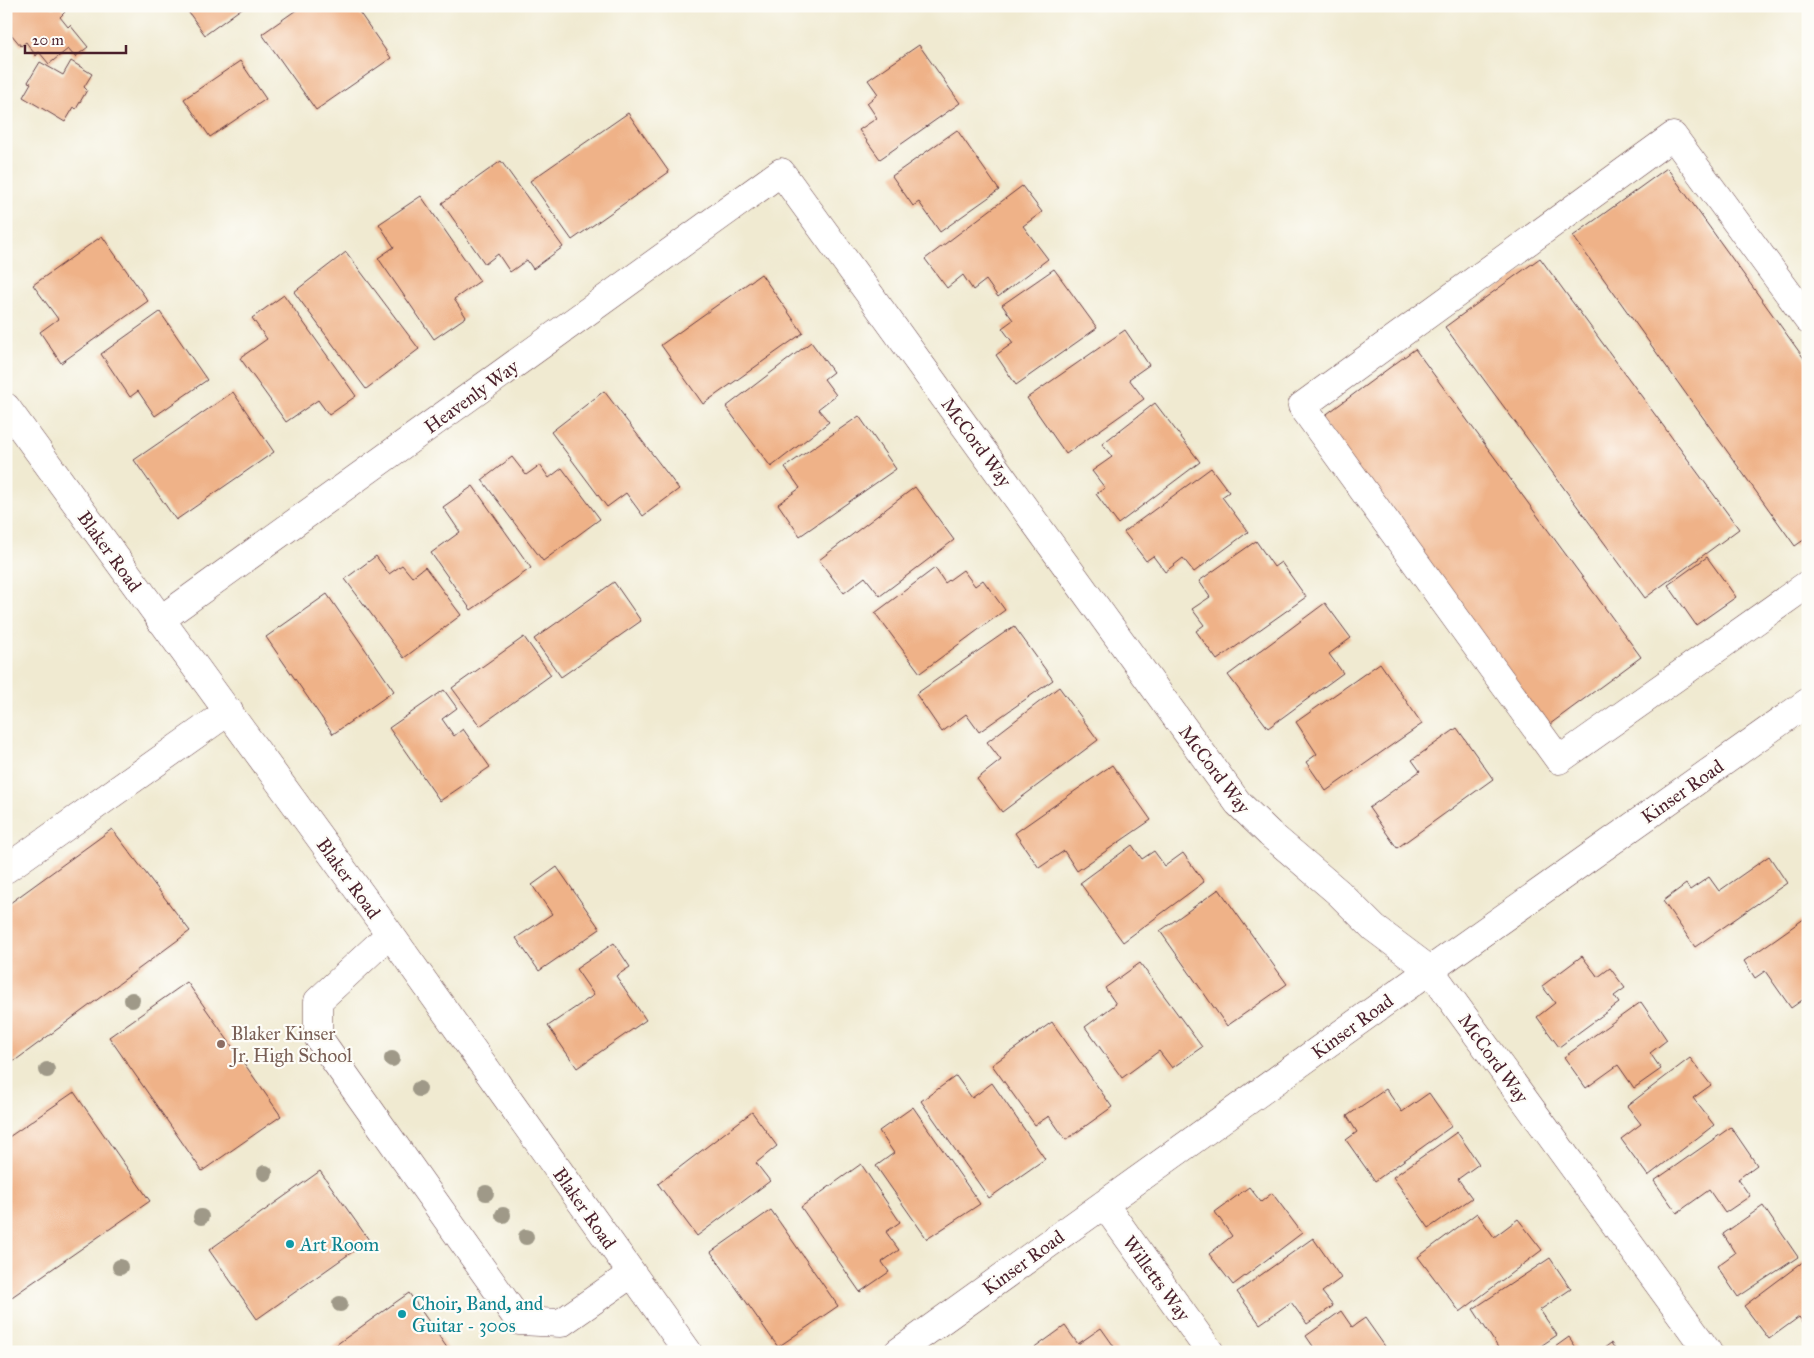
<svg xmlns="http://www.w3.org/2000/svg" width="1814" height="1358" font-family="'IM FELL Great Primer',serif">
<style>
.building{fill:#efb288}
.lines{fill:none;stroke-linecap:round;stroke-linejoin:round}
.minor-casing{stroke:#633d44;stroke-width:29}
.minor{stroke:#fff;stroke-width:28}
.tree{fill:#9f9988}
.education-dot{fill:#8d6e63;stroke:#fdfcf7;stroke-width:2}
.culture-dot{fill:#0f9aa8;stroke:#fdfcf7;stroke-width:2}
.labels{text-anchor:middle;stroke-width:4.5;stroke-linejoin:round;paint-order:stroke}
.street-label{font-size:19px;fill:#4a1f2b;stroke:#fdfcf7}
.education-label{font-size:19px;fill:#785e54;stroke:#fdfcf7;text-anchor:start}
.culture-label{font-size:19px;fill:#0d838f;stroke:#fdfcf7;text-anchor:start}
</style>
<rect width="100%" height="100%" fill="#fdfcf7"/>
<filter id="ink" filterUnits="userSpaceOnUse"><feTurbulence type="fractalNoise" baseFrequency=".02" numOctaves="2"/><feDisplacementMap in="SourceGraphic" scale="10" xChannelSelector="R" yChannelSelector="G"/><feConvolveMatrix kernelMatrix="1 2 1 2 8 2 1 2 1" color-interpolation-filters="sRGB"/></filter>
<filter id="wash" filterUnits="userSpaceOnUse"><feTurbulence type="fractalNoise" baseFrequency=".0096" numOctaves="4" result="noise"/><feDisplacementMap in="SourceGraphic" scale="20" xChannelSelector="R" yChannelSelector="G"/><feGaussianBlur stdDeviation="1.12" result="paint"/><feColorMatrix in="noise" values="0 0 0 0 0 0 0 0 0 0 0 0 0 0 0 0 0 1.4 0 .05"/><feComposite in="paint" operator="in"/></filter>
<g filter="url(#wash)">
<rect width="100%" height="100%" fill="#f0ead1"/>
<g id="blocks">
<path class="building" d="M6,6h45l1,2 8,-2 5,6 -5,5 8,10 2,-2 18,22 -13,10 -7,-8 -19,15 -10,-12 -3,4 -10,-14 -5,4 -15,-18z
M184,6h61l-40,29z
M302,6h53l36,52 -75,52 -54,-76z
M919,45l41,58 -80,56 -21,-29 18,-12 -10,-15 11,-9 -10,-14z
M71,61l21,13 -8,13 3,3 -11,19 -2,-2 -9,15 -42,-25 8,-14 -3,-1 12,-20 23,13z
M240,61l26,38 -56,38 -26,-38z
M628,113l41,59 -97,68 -42,-59z
M957,130l42,60 -59,42 -21,-30 -6,4 -21,-30z
M501,161l62,86 -30,22 -6,-9 -17,12 -12,-18 -13,10 -43,-61z
M1667,168l141,196v173l-13,9 -222,-310z
M1022,186l20,26 -19,14 25,33 -50,38 -12,-17 -13,10 -10,-15 -16,13 -22,-29z
M421,196l59,85 -26,18 12,18 -32,22 -56,-81 16,-11 -15,-23z
M102,236l46,65 -87,62 -21,-31 18,-13 -25,-34z
M346,252l73,97 -53,40 -72,-97z
M1540,258l199,271 -94,69 -200,-271z
M1054,269l43,59 -81,57 -20,-30 17,-12 -11,-15 11,-8 -11,-15z
M761,274l42,59 -100,71 -42,-59z
M284,295l72,101 -27,19 -11,-15 -32,22 -46,-64 27,-19 -15,-21z
M160,312l47,68 -52,36 -17,-25 -8,6 -29,-43z
M1125,330l24,35 -20,14 15,20 -78,55 -39,-56z
M811,342l22,30 -9,7 12,16 -18,14 11,13 -58,45 -45,-60z
M1415,349l226,308 -95,70 -226,-308z
M604,391l75,98 -36,27 -17,-23 -19,14 -56,-75z
M233,392l41,60 -98,68 -42,-60z
M1155,403l45,59 -82,62 -22,-30 9,-6 -13,-17 20,-14 -10,-13z
M859,416l37,53 -96,67 -22,-32 22,-16 -15,-21z
M512,457l14,18 14,-10 9,13 13,-10 38,51 -57,42 -61,-81z
M1211,468l18,24 -7,5 26,35 -54,40 -11,-14 -18,14 -12,-16 -7,5 -22,-29z
M473,486l58,82 -60,42 -40,-57 29,-21 -17,-25z
M915,487l39,53 -74,56 -15,-19 -21,16 -25,-33z
M1256,541l18,26 7,-5 25,35 -89,63 -21,-29 8,-6 -12,-16 18,-12 -11,-16z
M376,556l13,18 13,-9 10,12 13,-10 36,48 -57,43 -59,-79z
M1707,557l29,40 -40,28 -28,-40z
M935,568l10,15 18,-13 12,16 8,-6 22,30 -85,63 -45,-60z
M614,582l27,39 -80,56 -27,-38z
M327,594l67,97 -61,43 -67,-97z
M1325,603l26,35 -22,16 14,19 -75,55 -40,-53z
M1014,626l39,54 -74,52 -13,-18 -24,18 -26,-38z
M524,637l27,38 -71,51 -28,-38z
M1380,663l42,61 -96,67 -20,-29 11,-8 -21,-32z
M1059,687l39,53 -96,72 -25,-33 24,-19 -14,-18z
M444,690l13,18 -15,11 12,17 9,-7 27,38 -50,34 -51,-73z
M1457,728l36,51 -96,69 -28,-40 51,-37 -8,-11z
M1112,765l39,55 -74,51 -13,-20 -25,17 -24,-35z
M112,829l78,102 -181,134 -3,-4v-155z
M1132,845l10,14 12,-8 11,15 18,-13 21,29 -81,60 -43,-59z
M1769,856l18,27 -92,64 -32,-46 23,-17 4,6 19,-13 10,14z
M557,867l43,62 -61,42 -23,-33 36,-24 -20,-29z
M1219,889l68,95 -60,42 -67,-95z
M1808,916v80l-17,12 -26,-37 -10,7 -11,-17z
M614,943l16,24 -14,9 30,44 -69,48 -29,-42 46,-31 -18,-26z
M1582,956l16,21 12,-9 15,20 -11,8 5,7 -60,44 -22,-30 18,-14 -13,-17z
M1140,963l62,84 -30,21 -13,-17 -37,27 -37,-51 31,-23 -11,-16z
M187,982l94,134 -79,55 -93,-134z
M1641,1002l26,38 -17,13 11,16 -27,19 -16,-23 -32,23 -22,-31z
M1052,1022l60,85 -46,33 -17,-24 -14,9 -43,-60z
M1690,1058l21,27 -18,13 21,27 -66,51 -27,-37 20,-15 -14,-18z
M956,1076l16,22 20,-15 53,76 -56,39 -68,-97z
M1386,1089l16,23 27,-19 23,33 -77,55 -29,-41 11,-8 -10,-16z
M74,1092l76,109 -144,100v-162z
M913,1107l67,97 -53,35 -51,-73 18,-13 -15,-22z
M752,1112l25,34 -21,17 14,18 -73,55 -39,-52z
M1731,1127l26,38 -19,14 12,17 -25,17 -16,-23 -32,23 -23,-32z
M1457,1132l22,32 -21,15 14,19 -43,30 -36,-51z
M861,1164l39,58 -14,10 13,18 -17,12 7,10 -29,20 -59,-85z
M320,1171l49,69 -112,79 -48,-69z
M1249,1187l12,15 11,-9 30,40 -69,52 -24,-31 23,-18 -17,-24z
M1763,1206l35,51 -60,40 -21,-31 18,-13 -12,-19z
M771,1210l67,96 -60,41 -67,-95z
M1477,1213l17,24 24,-18 24,31 -82,62 -42,-55z
M1313,1238l28,40 -19,14 11,14 -26,18 -16,-22 -31,22 -23,-32z
M1550,1258l21,31 -31,21 17,25 -25,17h-31l-28,-43z
M1808,1258v70l-9,-11 -30,22 -25,-33z
M409,1293l41,59h-124l70,-50z
M1341,1311l11,16 13,-9 24,34h-72l-11,-16z
M1065,1326l13,18 23,-16 17,24h-89z
M1569,1337l10,15h-31z
M1611,1343l6,9h-18z"/>
</g>
</g>
<g filter="url(#ink)">
<use href="#blocks" fill-opacity="0" stroke="#633d44" stroke-width="1"/>
<g class="lines">
<defs>
<path id="minor" d="M1808,320l-135,-184 -371,270 257,354 249,-176
M6,407l384,527 298,418
M160,620l621,-448 457,631 32,31 69,59 35,35 56,42 278,382
M6,869l223,-158
M390,934l-72,67v36l201,284 42,2 70,-49
M1104,1204l106,148
M898,1352l532,-382 378,-268"/>
</defs>
<use href="#minor" class="minor-casing"/>
<use href="#minor" class="minor"/>
</g>
<g class="tree">
<circle cx="132" cy="1000" r="8"/>
<circle cx="392" cy="1059" r="8"/>
<circle cx="47" cy="1070" r="8"/>
<circle cx="419" cy="1089" r="8"/>
<circle cx="265" cy="1173" r="8"/>
<circle cx="486" cy="1193" r="8"/>
<circle cx="503" cy="1215" r="8"/>
<circle cx="201" cy="1217" r="8"/>
<circle cx="526" cy="1237" r="8"/>
<circle cx="120" cy="1267" r="8"/>
<circle cx="340" cy="1304" r="8"/>
</g>
</g>
<circle class="education-dot" cx="221" cy="1044" r="5"/>
<g class="culture-dot">
<circle cx="290" cy="1244" r="5"/>
<circle cx="402" cy="1314" r="5"/>
</g>
<g class="labels">
<g class="street-label">
<text transform="translate(471 396) rotate(-36)" y="7">Heavenly Way</text>
<text transform="translate(977 442) rotate(54)" y="7">McCord Way</text>
<text transform="translate(110 551) rotate(54)" y="7">Blaker Road</text>
<text transform="translate(1215 769) rotate(53)" y="7">McCord Way</text>
<text transform="translate(1682 791) rotate(-35)" y="7">Kinser Road</text>
<text transform="translate(349 878) rotate(54)" y="7">Blaker Road</text>
<text transform="translate(1352 1026) rotate(-36)" y="7">Kinser Road</text>
<text transform="translate(1494 1058) rotate(54)" y="7">McCord Way</text>
<text transform="translate(585 1208) rotate(55)" y="7">Blaker Road</text>
<text transform="translate(1023 1262) rotate(-36)" y="7">Kinser Road</text>
<text transform="translate(1157 1278) rotate(54)" y="7">Willetts Way</text>
</g>
<g class="education-label">
<text x="231" y="1040">Blaker Kinser<tspan x="231" dy="22">Jr. High School</tspan></text>
</g>
<g class="culture-label">
<text x="300" y="1251">Art Room</text>
<text x="412" y="1310">Choir, Band, and<tspan x="412" dy="22">Guitar - 300s</tspan></text>
</g>
</g>
<rect width="1814" height="1358" fill="none" stroke="#fdfcf7" stroke-width="25"/>
<path d="M25 45v8h101v-8" fill="none" stroke="#4a1f2b" stroke-width="2.5"/>
<text x="32" y="45" font-size="15" fill="#4a1f2b" stroke="#fdfcf7" stroke-width="4" paint-order="stroke">20 m</text>
</svg>
